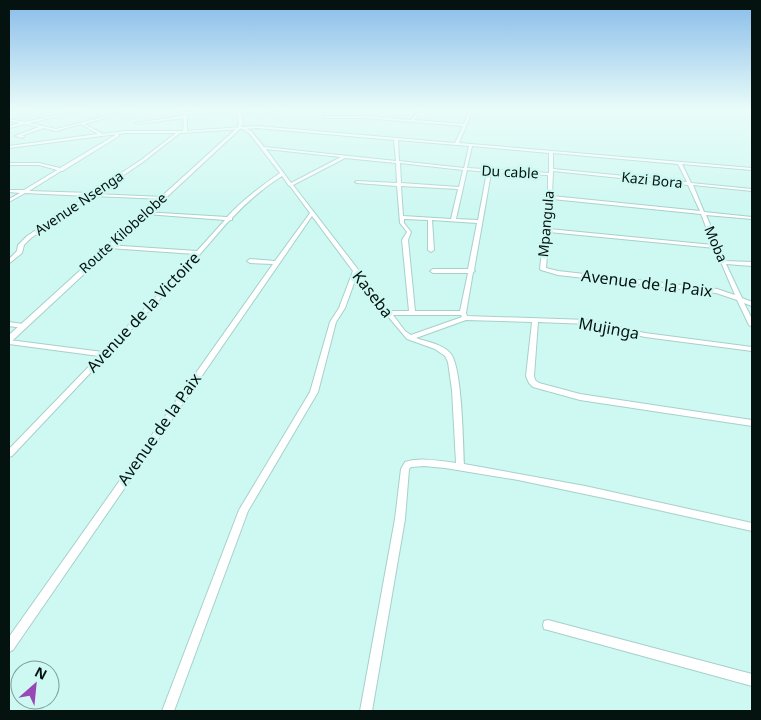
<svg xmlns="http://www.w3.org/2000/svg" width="761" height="720" font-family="'Noto Sans',sans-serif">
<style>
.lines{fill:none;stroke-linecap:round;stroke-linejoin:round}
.street-casing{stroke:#a7d0cb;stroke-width:2}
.secondary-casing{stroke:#a7d0cb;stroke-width:2}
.street{fill:#fff;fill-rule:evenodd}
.secondary{fill:#fff;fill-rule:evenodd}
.labels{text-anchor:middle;stroke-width:5;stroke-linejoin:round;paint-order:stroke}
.far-street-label{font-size:14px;fill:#041210;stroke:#cef8f2}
.street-label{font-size:16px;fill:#041210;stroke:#cef8f2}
</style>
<rect width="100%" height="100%" fill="#cef8f2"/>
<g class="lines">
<defs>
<path id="street" d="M11,109l11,1 14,-1 -14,3z
M84,109h5l-60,14 27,6 79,-20h3l-54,15 19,10 22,-3h58l1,-13 -47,6 -2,-1 49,-7v-2l-11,-5h3l8,3 53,-2 1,2 -51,2v17l70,-5 198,17 8,-17 -99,-8h-39l-2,-1 2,-1h39l47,4 9,-11h2l-8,11 50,4 6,-15h3l-14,34 293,25v2l-70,-6 9,19 61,6v2l-59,-6 11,27 48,5v2l-46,-4 13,31 2,1 -1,1 5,13 27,1v4l-26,-2 16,34 10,4v4l-8,-3 8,16v8l-3,-2 -12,-25 -21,-7 -158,-18 -17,-5 -1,-1 4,-38 -1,-1 1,-1 4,-32v-22l-57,-2 -17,97 1,1 -2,1 -7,41 1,3 121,4 57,13 107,14v4l-107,-14 -57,-13 -50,-2 -4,54 1,4 4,3 41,11 172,26v6l-172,-26 -47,-13 -4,-4 -3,-7 6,-54 -66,-2 -50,18c11,4 27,6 35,16 11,15 12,88 13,110l121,22 167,37v8l-134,-30 -100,-21 -73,-12 -21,-2 -13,1 -2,2 -4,50 -33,192h-12l35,-192 6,-50 4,-7c16,-5 34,-1 51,1l-4,-73 -4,-28 -3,-6 -10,-7 -28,-10 -21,-25 -29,-39 -12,33 -9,14 -18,70 -70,119 -74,200h-12l77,-201 71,-118 20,-70 9,-14 14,-37 -41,-55 -299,434 -4,2v-15l264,-373 -23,-1 -3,-2 3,-2 25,2 35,-48 -20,-27h-1l-7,-10c-19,12 -35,26 -50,42v2h-2l-4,4 -50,58 -164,174 -3,1v-8l90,-93 -90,-12v-4l94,12 69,-72 23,-26 -86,-6 -2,-1v-2l90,6 28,-31 -79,-6 -2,-1v-1l83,5c16,-17 34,-31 53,-44l-31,-40 -7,-4 -62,4 -37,29 -47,32 66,3h2v2l-71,-3 -62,42 -7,7 -2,8 -11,9 -2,1v-4l8,-8 1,-6 9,-9 60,-40 -62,-3 -16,9v-3l11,-6 -11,-1v-2h15l33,-20 -18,-5h-30v-2h30l21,5 57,-34h2v2l-55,34 -1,1h-2l-32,20 62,2 50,-33 35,-27h-51l-116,15v-2l89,-12 -17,-10 -25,7 -13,-3 -22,8h3l-1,2 -8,-2 24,-9 -14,-3 -16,4v-2l11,-3 -11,-2v-2l16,3zM257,128l137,12 2,21 -132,-14 -13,-16 -5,-2zM398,140l71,6 -5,22 -65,-7zM472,146l77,7v20l-82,-5zM266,149l75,8 -50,26zM553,153l125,11 9,18 -134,-13zM345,158l51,5 1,20 -40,-2 -2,1 2,1 40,3 3,37 7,9 -5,8 7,71h-19l-97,-126zM400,163l63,7 -4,17 -58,-4zM467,170l20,2 -9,48 -22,-1zM553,171l135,14 12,26 -148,-15zM401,186l57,3 -7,30 -48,-3zM552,199l149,15 12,31 -164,-16zM404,219l24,1v30l3,2 3,-2 -2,-30 45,3 -9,46h-35l-3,2 3,2h35l-8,38h-45l-7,-71 3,-8 -7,-9zM549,232l166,16 20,47 -18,-6 -159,-18 -12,-3zM393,315h68l1,2 -51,18 -6,-4z
M290,109h10l-62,6 -2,-1z
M9,322l14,2 3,2 -3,2 -14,-2z
M548,620l204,54v12l-204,-56 -4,-1 -1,-4 1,-4z"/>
<path id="secondary" d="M235,109h4l4,13 -2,6 -229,213 -3,1v-7l229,-208 1,-5z"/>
</defs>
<use href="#street" class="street-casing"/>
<use href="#secondary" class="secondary-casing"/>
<use href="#street" class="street"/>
<use href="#secondary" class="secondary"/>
</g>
<linearGradient id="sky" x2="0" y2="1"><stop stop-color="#88bce9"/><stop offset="0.52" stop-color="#e9fcf9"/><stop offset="1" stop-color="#e9fcf9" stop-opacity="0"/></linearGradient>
<rect width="761" height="210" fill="url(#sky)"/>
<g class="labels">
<g class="far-street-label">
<text transform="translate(510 172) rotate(3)" y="5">Du cable</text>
<text transform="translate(652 180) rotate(6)" y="5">Kazi Bora</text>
<text transform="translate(79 203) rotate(-34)" y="5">Avenue Nsenga</text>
<text transform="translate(546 224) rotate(-85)" y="5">Mpangula</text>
<text transform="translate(123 233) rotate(-42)" y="5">Route Kilobelobe</text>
<text transform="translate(716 244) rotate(67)" y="5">Moba</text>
</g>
<g class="street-label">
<text transform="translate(647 283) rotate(7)" y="6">Avenue de la Paix</text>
<text transform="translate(373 294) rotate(52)" y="6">Kaseba</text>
<text transform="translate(143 312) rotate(-47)" y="6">Avenue de la Victoire</text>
<text transform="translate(609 328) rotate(10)" y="6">Mujinga</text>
<text transform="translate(159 429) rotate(-55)" y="6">Avenue de la Paix</text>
</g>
</g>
<rect width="761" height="720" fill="none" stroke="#041210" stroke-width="20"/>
<g transform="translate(35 685) rotate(27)"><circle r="24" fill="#cef8f2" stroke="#7d9c98"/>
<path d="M0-4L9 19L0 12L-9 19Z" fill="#9947b6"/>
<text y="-8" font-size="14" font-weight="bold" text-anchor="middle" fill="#041210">N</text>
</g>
</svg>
